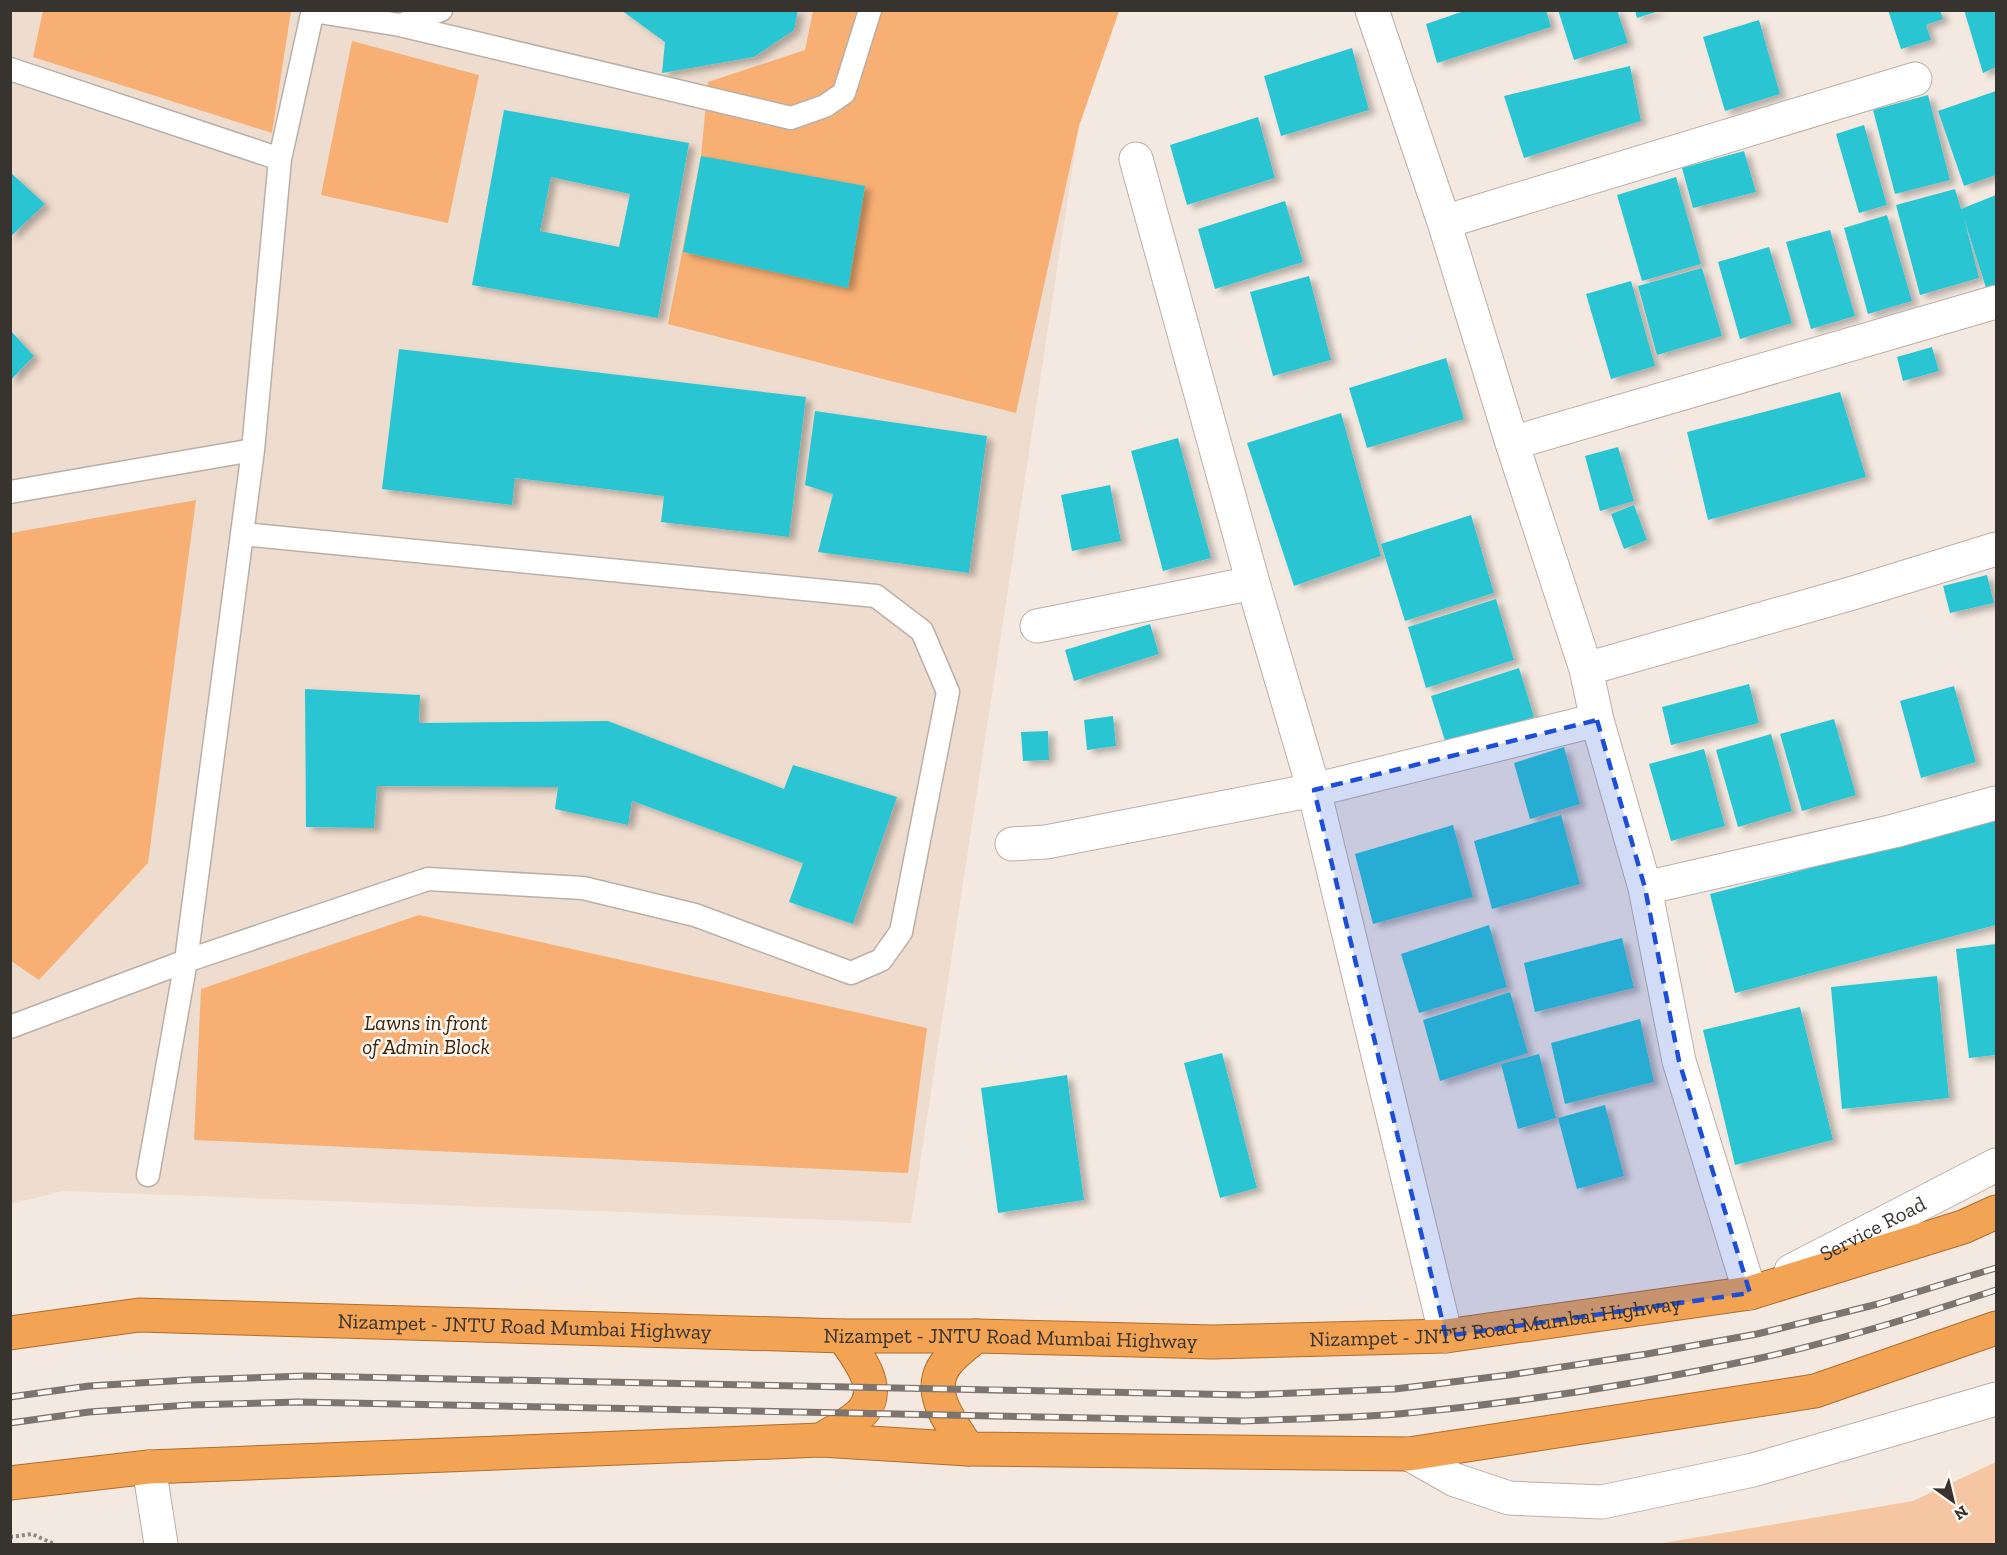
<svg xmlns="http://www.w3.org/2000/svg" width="2007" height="1555" font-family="'Zilla Slab',serif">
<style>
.built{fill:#eeddcf}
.green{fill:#f7af73}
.water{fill:#f5c6a1}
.building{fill:#2cc5d3;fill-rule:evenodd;filter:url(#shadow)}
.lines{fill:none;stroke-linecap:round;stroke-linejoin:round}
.service-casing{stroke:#baafa7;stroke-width:25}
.minor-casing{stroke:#baafa7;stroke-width:35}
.tertiary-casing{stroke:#baafa7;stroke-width:35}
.trunk-casing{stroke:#af6d2c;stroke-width:35}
.path{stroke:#8f8781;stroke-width:4;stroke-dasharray:3 3;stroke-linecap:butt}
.service{stroke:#fff;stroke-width:22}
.minor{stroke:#fff;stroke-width:33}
.tertiary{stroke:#fff;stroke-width:33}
.trunk{stroke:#f2a354;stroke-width:33}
.rail-casing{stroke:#7b746f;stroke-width:7}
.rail{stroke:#fef7f2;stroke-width:4.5;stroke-dasharray:14;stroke-linecap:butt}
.marked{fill:#1d4ed8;fill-opacity:0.2;stroke:#1d4ed8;stroke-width:4.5;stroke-dasharray:12 8;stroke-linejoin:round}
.labels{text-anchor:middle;stroke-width:5;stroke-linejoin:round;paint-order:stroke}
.park-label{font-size:21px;font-style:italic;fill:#3e2105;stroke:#fef7f2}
.street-label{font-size:21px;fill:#37332f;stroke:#fef7f2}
</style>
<defs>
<filter id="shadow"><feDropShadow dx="6" dy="4" stdDeviation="3" flood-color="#0004"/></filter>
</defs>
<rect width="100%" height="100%" fill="#f4e9e0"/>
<path class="built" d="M11,11h1108l-40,115 -168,1097 -848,-32 -52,13z"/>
<path class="green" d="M43,11h248l-19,122 -239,-76z
M813,11h306l-40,115 -63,287 -348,-89 33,-168 7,-74 97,-32z
M352,41l127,34 -31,148 -127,-28z
M196,500l-48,363 -109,117 -28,-19v-428z
M419,915l508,113 -19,145 -714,-33 7,-151z"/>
<path class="water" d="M1996,1462v82h-339l256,-43z"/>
<path class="building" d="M621,10h177l-4,20 -40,27 -92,16 3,-31z
M1467,10h79l5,17 -114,36 -11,-39z
M1558,10h59l11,33 -54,17z
M1635,10h24v1l-22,7z
M1888,10h52l3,9 -17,6 5,15 -30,9z
M1964,10h32v57l-13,6z
M1759,20l21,74 -55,17 -22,-74z
M1352,48l17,62 -88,26 -17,-60z
M1630,66l11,55 -117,37 -20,-62z
M1996,91v84l-32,11 -26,-75z
M1928,95l22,85 -55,14 -22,-84z
M504,110l185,33 -31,175 -186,-33zM551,177l79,17 -11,53 -79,-16z
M1258,117l17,61 -88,27 -17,-60z
M1864,125l23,80 -28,8 -23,-79z
M1744,151l12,41 -63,16 -11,-40z
M701,156l164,30 -17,102 -165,-36z
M10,172l35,32 -35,33z
M1676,177l25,87 -59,17 -25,-86z
M1955,189l6,20 35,-14v92l-9,4 -23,-73 15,60 -59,17 -24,-90z
M1285,201l18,61 -88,27 -17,-60z
M1887,215l25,86 -44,13 -24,-86z
M1830,230l25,86 -44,13 -25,-87z
M1769,247l23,76 -52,16 -22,-77z
M1702,268l20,68 -65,19 -19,-69z
M1309,276l22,84 -58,16 -23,-84z
M1631,281l24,85 -44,13 -25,-85z
M10,330l24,26 -24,25z
M1932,347l7,24 -36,10 -6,-24z
M399,349l407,48 -17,140 -128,-15 3,-26 -149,-18 -3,27 -130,-16z
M1446,358l18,61 -97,29 -18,-60z
M1840,392l26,85 -158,43 -21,-88z
M815,411l172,25 -18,137 -151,-21 15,-58 -28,-9z
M1341,413l40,143 -87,30 -47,-143z
M1178,438l33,120 -48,13 -32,-120z
M1618,447l16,54 -34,10 -15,-55z
M1110,485l11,56 -49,10 -11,-56z
M1634,505l13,35 -23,9 -13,-35z
M1471,515l23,78 -89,28 -24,-77z
M1987,575l7,28 -44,10 -7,-27z
M1496,599l18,61 -88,28 -18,-61z
M1150,624l9,30 -85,27 -9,-31z
M1519,668l15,49 -88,27 -15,-48z
M1749,684l10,39 -88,22 -9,-38z
M1954,686l22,76 -55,16 -21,-77z
M305,689l115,6 -1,28 189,-2 176,68 9,-24 104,32 -44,127 -64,-22 14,-39 -171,-62 -4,24 -73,-16 3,-22 -181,-1 -3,42 -68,-1z
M1113,716l3,30 -29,4 -3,-30z
M1834,719l22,76 -54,16 -22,-77z
M1048,731l1,29 -26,1 -2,-29z
M1771,734l21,77 -54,16 -22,-77z
M1564,747l16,57 -50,15 -16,-56z
M1704,749l21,77 -54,15 -22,-77z
M1561,815l19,69 -88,25 -18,-68z
M1996,820v105l-261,68 -25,-99z
M1453,825l20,72 -100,27 -18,-70z
M1489,925l18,62 -88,26 -18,-59z
M1622,938l12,50 -99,24 -11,-49z
M1996,944v111l-27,3 -13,-109z
M1937,976l12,122 -107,11 -11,-122z
M1510,992l18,61 -88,28 -17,-61z
M1800,1007l33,133 -98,25 -32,-135z
M1640,1019l14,63 -89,22 -14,-61z
M1222,1053l35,135 -37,10 -36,-135z
M1539,1054l17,64 -38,11 -17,-65z
M1067,1075l17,125 -86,13 -17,-125z
M1605,1105l19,71 -47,13 -19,-71z"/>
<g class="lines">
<defs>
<path id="service" d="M313,11l87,14 41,-15
M400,25l391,93 34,-12 19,-13 26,-83
M10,69l270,90
M10,492l243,-42
M10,1027l176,-66 242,-82 155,9 112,27 156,58 30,-13 20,-28 47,-240 -26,-61 -46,-35 -634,-62
M148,1175l38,-214 67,-511 27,-291 33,-149"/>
<path id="minor" d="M1372,10l72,212 68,221 74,226 11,51 48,168 34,173 71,232
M1136,159l117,424 61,207 132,546
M1444,222l471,-143
M1512,443l484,-141
M1037,626l216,-43
M1586,669l267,-76 143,-44
M1012,844l34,-2 268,-52 283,-70
M1645,888l249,-57 102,-28"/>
<g id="tertiary">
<path id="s1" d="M1791,1271l205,-106"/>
<path d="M1409,1454l46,26 54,18 93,4 151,-32 243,-71"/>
<path d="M149,1467l12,77"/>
</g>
<g id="trunk">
<path id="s2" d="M10,1333l129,-18 704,21h133l237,6 233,-6 304,-43 213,-66 33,-15"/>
<path d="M821,1440c10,-7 22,-12 32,-20 36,-25 8,-58 -10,-84"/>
<path d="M968,1449c-15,-24 -43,-55 -23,-84 7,-11 21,-20 31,-29"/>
<path d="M10,1483l139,-16 672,-27 147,9 441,5 406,-63 181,-63"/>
</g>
</defs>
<use href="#service" class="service-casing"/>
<use href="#minor" class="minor-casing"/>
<use href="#tertiary" class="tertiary-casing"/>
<use href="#trunk" class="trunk-casing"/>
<path class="path" d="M10,1537l22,-3 22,10"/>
<use href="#service" class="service"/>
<use href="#minor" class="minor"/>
<use href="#tertiary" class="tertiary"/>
<use href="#trunk" class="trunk"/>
<defs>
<path id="rail" d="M10,1397l79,-11 99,-6 117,-4 942,19 148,-6 114,-14 138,-21 110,-20 121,-30 118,-36
M10,1423l79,-11 100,-7 109,-3 946,19c51,-2 103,-3 154,-7 120,-11 241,-30 358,-55 82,-18 161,-43 240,-69"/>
</defs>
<use href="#rail" class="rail-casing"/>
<use href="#rail" class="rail"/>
</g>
<path class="marked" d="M1597,720l48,168 34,173 71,232 -304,43 -132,-546z"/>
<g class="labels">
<g class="park-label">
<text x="426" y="1030">Lawns in front<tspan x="426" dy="24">of Admin Block</tspan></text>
</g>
<g class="street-label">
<text dy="7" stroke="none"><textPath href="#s1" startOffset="92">Service Road</textPath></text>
<text dy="7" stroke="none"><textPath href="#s2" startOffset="1488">Nizampet - JNTU Road Mumbai Highway</textPath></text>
<text dy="7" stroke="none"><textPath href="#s2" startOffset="516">Nizampet - JNTU Road Mumbai Highway</textPath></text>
<text dy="7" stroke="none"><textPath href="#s2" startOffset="1002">Nizampet - JNTU Road Mumbai Highway</textPath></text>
</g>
</g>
<rect width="2007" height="1555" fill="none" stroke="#37332f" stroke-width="24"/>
<g transform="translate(1953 1501) rotate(146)" stroke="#fef7f2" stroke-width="4.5" paint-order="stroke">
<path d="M0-4.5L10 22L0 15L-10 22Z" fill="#37332f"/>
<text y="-9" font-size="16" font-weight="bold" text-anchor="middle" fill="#37332f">N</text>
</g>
</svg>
